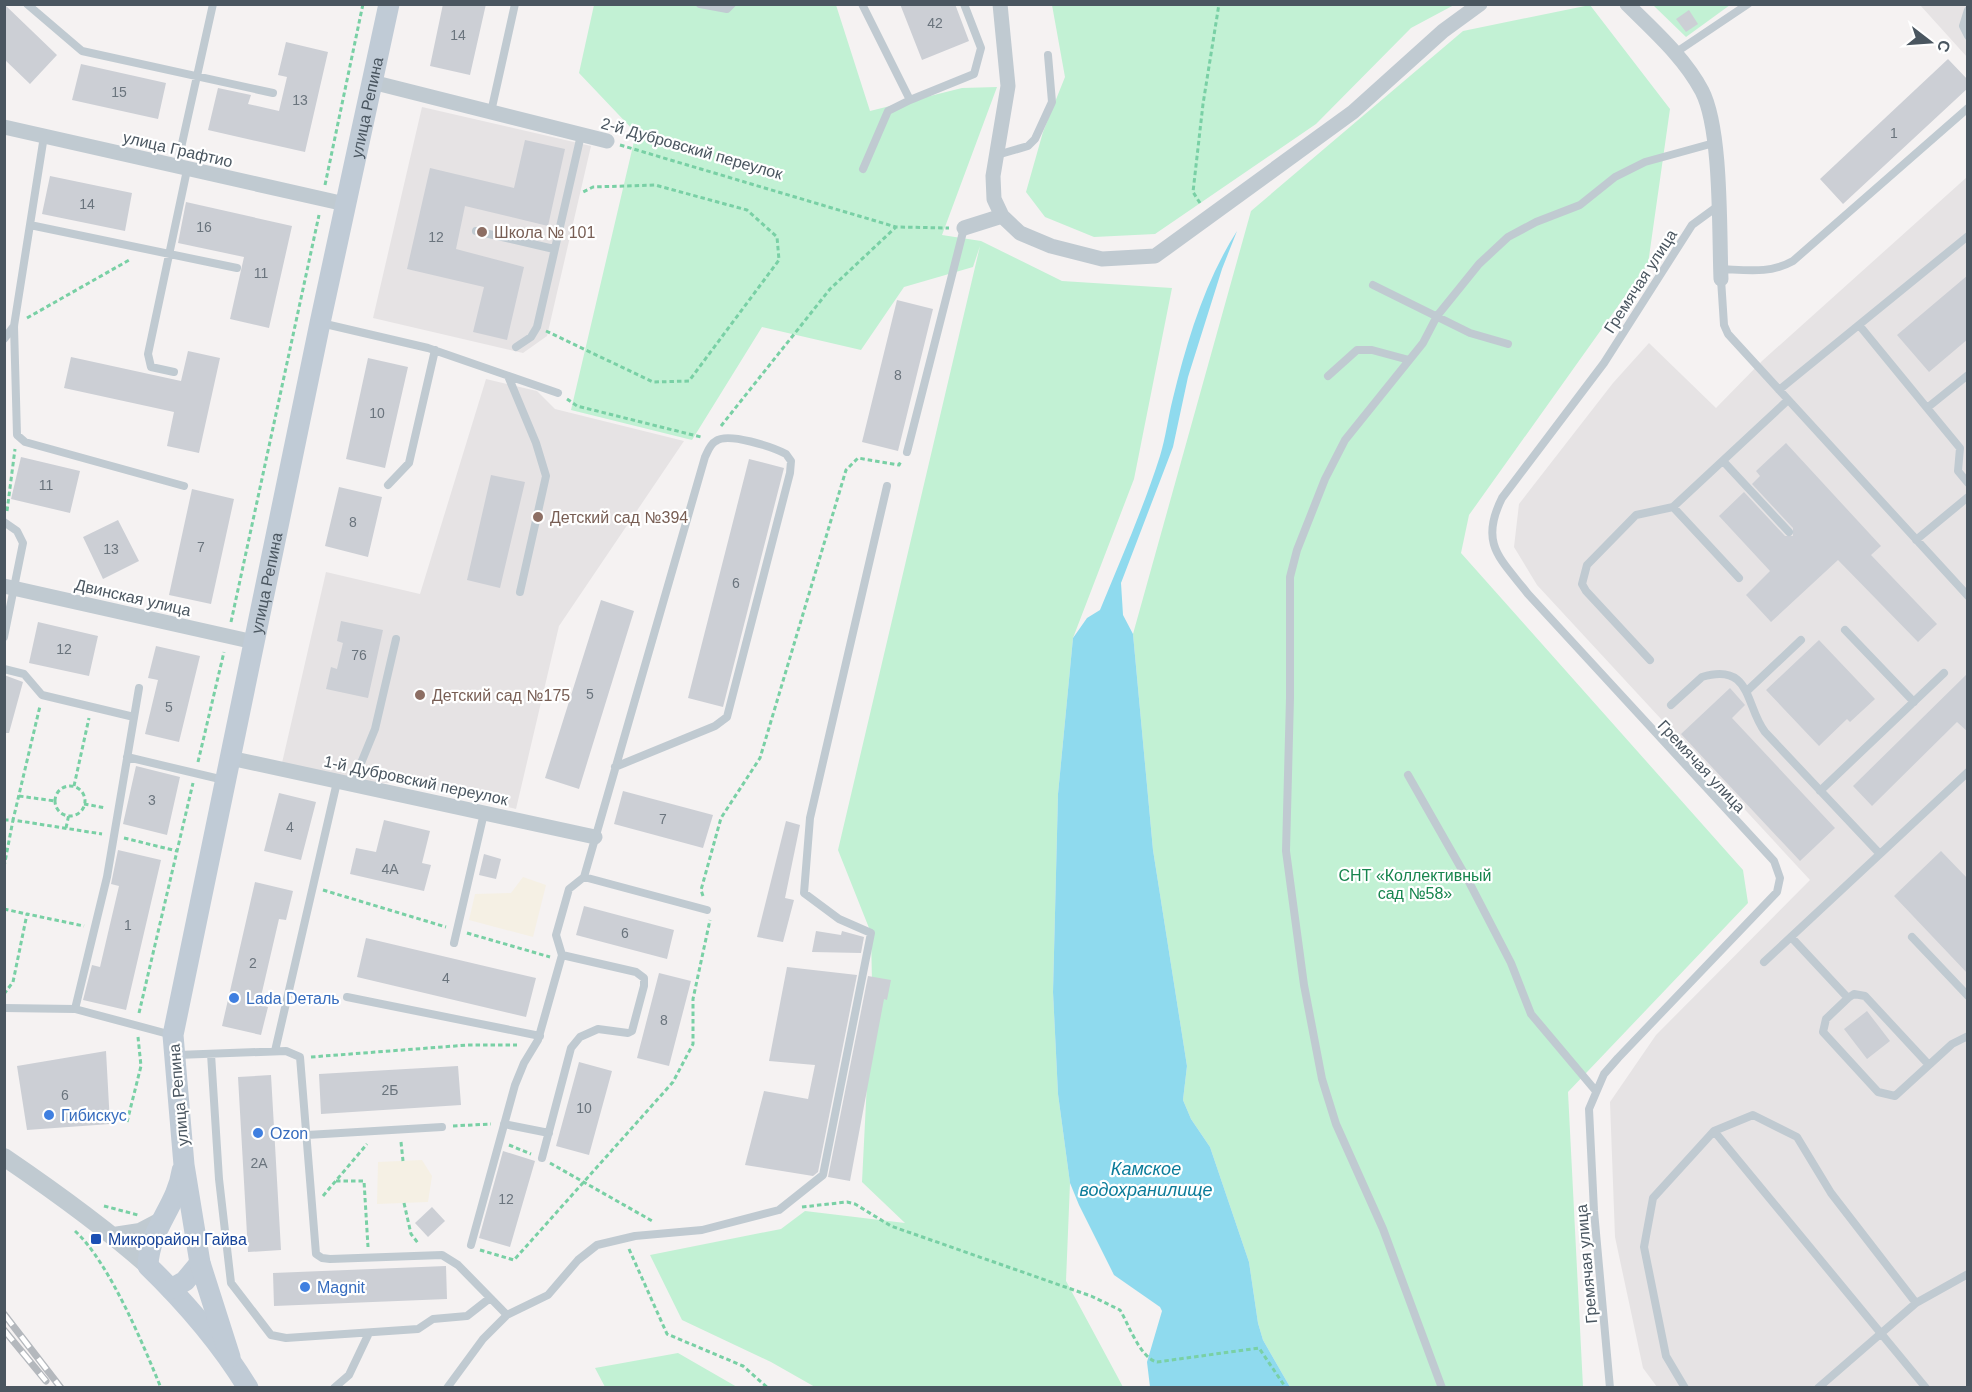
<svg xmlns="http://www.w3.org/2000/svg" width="1972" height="1392" font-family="Arial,sans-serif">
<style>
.education{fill:#e6e3e4}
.green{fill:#c2f1d4}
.sand{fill:#f5f0e4}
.water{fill:#8fdaee}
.building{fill:#cccfd5}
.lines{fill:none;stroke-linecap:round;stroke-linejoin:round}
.path{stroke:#79d0a5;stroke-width:3;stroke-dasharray:4.5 3;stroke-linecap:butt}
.service{stroke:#c0cad1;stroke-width:8}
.minor{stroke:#c0cad1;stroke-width:15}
.tertiary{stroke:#c0cad1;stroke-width:18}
.secondary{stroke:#c0cbd6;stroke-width:21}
.rail-casing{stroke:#b4b8bd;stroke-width:7}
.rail{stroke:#fff;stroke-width:4.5;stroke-dasharray:14;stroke-linecap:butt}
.education-dot{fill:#8d6e63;stroke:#fff;stroke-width:2}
.shop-dot{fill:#3f7fe0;stroke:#fff;stroke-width:2}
.transit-dot{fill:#1a4fb4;stroke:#fff;stroke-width:2}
.labels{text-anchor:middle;stroke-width:4.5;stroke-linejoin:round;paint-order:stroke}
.number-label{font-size:14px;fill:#6a747d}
.street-label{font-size:16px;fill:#4a5660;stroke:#fff}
.education-label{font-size:16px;fill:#785e54;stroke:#fff;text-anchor:start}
.park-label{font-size:16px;fill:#17854e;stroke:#fff}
.shop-label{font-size:16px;fill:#366cbe;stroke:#fff;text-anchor:start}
.transit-label{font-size:16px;fill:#164399;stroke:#fff;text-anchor:start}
.water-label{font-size:18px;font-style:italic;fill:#0c7c9a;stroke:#fff}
</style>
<rect width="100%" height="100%" fill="#f5f2f2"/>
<path class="education" d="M1920,5h47v52z
M422,107l169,39 -44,190 -24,17 -150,-35z
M1967,177v1210h-310l-14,-19 -28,-131 -5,-135 46,-67 154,-155 -273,-295 -23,-38 5,-43 94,-121 36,-40 67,65 46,-47z
M486,379l51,12 18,18 129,32 -125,185 -43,183 -110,-26h-40l-84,-20 44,-191 94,22z"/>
<path class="green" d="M594,5h242l34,106 92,-23 35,-1 -55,148 39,6 81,40 110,7 -38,191 -61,159 -15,156 -5,198 5,102 12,89 -4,98 57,106h-308l-44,-25 -89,-42 -32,-65 131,-26 24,-18 100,12 -43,-41 10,-199 -1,-50 -33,-83 142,-604 -7,21 -69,20 -43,63 -99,-23 -70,113 -121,-30 65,-277 -57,-60z
M1052,5h402l-43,23 -95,96 -161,110 -61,3 -49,-20 -19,-25 17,-60 22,-55z
M1590,5l80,104 -22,155 -179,251 -8,38 282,317 5,33 -180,189 15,295h-293l-27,-47 -5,-17 -9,-61 -39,-115 -19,-28 -8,-19 4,-34 -34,-216 -20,-216 118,-423 212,-180z
M1653,5h77l-44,32z
M678,1353l59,34h-132l-10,-19z"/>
<path class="sand" d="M523,877l23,8 -13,52 -64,-17 6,-26 36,-1z
M422,1160l10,16 -4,26 -51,2 1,-42z"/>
<path class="water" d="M1237,231l-15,38 -34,108 -15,70 -52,136 2,32 10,19 20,216 34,216 -4,34 8,19 19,28 39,115 9,61 5,17 27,47h-140l-3,-25 15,-51 -2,-4 -46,-32 -35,-70 -9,-22 -12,-89 -5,-102 5,-198 15,-156 14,-20 13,-8c21,-51 43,-101 60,-154 6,-19 8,-39 13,-58 14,-57 32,-117 64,-167z"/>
<path class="building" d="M4,4l53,51 -27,29 -26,-25z
M443,4h43l-16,71 -40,-9z
M900,4h55l14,37 -47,19z
M1689,10l9,14 -12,8 -10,-13z
M286,42l42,10 -23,100 -97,-22 10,-42 33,7 -3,9 31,7 8,-34 -9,-2z
M1948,59l20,21v8l-125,116 -23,-25z
M81,64l85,19 -8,36 -86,-19z
M525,140l40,9 -17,77 -83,-20 -9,43 68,18 -17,73 -34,-8 11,-45 -77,-18 23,-101 84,20z
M50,176l82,17 -7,38 -83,-17z
M186,202l106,24 -23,102 -39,-9 14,-62 -66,-14z
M1968,275v64l-39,33 -32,-37z
M897,300l36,9 -35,142 -36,-9z
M188,351l32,7 -21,95 -32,-7 7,-34 -110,-24 7,-31 110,24z
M368,358l40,9 -23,101 -39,-9z
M1786,443l95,103 -10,9 66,69 -19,18 -80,-82 -67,62 -25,-27 24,-24 -51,-55 25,-24 41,44h8v-8l-41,-44 8,-8 -4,-5z
M21,457l59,14 -10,42 -59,-14z
M749,459l35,9 -61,239 -35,-9z
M491,475l34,7 -25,106 -33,-8z
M339,487l43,10 -14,60 -43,-11z
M192,489l42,10 -23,105 -42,-9z
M118,520l21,41 -36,18 -20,-42z
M601,600l33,11 -55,178 -34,-11z
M341,621l42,9 -15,68 -42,-9 5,-22 6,2 6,-26 -6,-2z
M38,622l60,14 -9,40 -60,-13z
M1819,640l56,59 -25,23 -3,-3 -28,27 -53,-56z
M156,646l44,10 -21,86 -34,-8 13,-54 -10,-2z
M1968,673v59l-11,-10 -85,84 -19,-20z
M4,675l19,7 -14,51h-5z
M1730,688l15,17 -13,13 103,110 -35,33 -119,-127z
M136,766l44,11 -13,58 -44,-11z
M623,791l90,24 -10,33 -89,-24z
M279,793l37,9 -15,58 -37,-9z
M384,820l46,11 -8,32 9,2 -7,26 -74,-17 6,-26 20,4z
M786,821l14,4 -15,73 9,2 -11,42 -26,-5z
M118,850l43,10 -35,150 -43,-10 9,-35 8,2 19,-81 -8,-2z
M1941,851l27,28v95l-74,-78z
M484,854l17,5 -5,20 -17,-4z
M255,882l38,9 -7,29 -7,-1 -20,86 9,2 -7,28 -39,-9z
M584,906l90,24 -7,29 -91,-24z
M816,931l25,4 1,-4 22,6 -3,16 -49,-1z
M366,938l170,40 -10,39 -169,-40z
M787,967l70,8 -39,197 -5,4 -68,-11 19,-74 44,8 7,-34 -46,-4z
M659,973l32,8 -22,85 -32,-8z
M868,976l23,4 -4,20 -3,-1 -34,182 -22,-4z
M1867,1011l23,30 -23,18 -23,-30z
M106,1051l4,73 -83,6 -10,-64z
M579,1062l33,9 -23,84 -33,-9z
M458,1066l3,39 -140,9 -2,-40z
M271,1075l10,175 -33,2 -10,-175z
M503,1151l32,10 -25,86 -31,-9z
M432,1207l13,14 -17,16 -13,-14z
M446,1266l1,33 -173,7 -1,-33z"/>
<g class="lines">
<path class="path" d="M620,145l276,82 53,1
M325,185l38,-181
M1200,203l-7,-11 10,-88 16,-100
M27,318l104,-59
M546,331l107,51 36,-1 90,-121 -2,-23 -30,-27 -92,-25 -62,2 -12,6
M567,399l10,7 124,31
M721,426l109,-137 66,-62
M7,511l8,-62
M231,622l88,-407
M198,762l26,-110
M74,786l15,-68
M55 801a15 15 0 1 1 30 0a15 15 0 1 1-30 0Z
M19,796l36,5
M84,804l22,4
M4,820h9l27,-114
M66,828l3,-14
M124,838l53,13
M4,867l9,-47 89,14
M323,890l123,37
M703,896l-2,-6 20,-72 39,-60 86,-288 12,-12 41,7 2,-4
M4,909l22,5
M467,933l83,24
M4,994l9,-12 14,-68 57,12
M139,1013l54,-230
M311,1057l157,-12h49
M127,1122l14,-56 -3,-29
M453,1126l38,-2
M401,1142l2,19
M509,1145l22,9
M550,1163l104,59
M336,1181h28l4,66
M323,1196l44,-52
M404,1203l7,31 7,9
M104,1206l34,9
M802,1207l45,-5 8,2 36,22 200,70 29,14c8,13 20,48 37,52l102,-14 27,40
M75,1231c34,31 68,113 86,157
M629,1249l38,85 76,32 25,22
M480,1250l34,10 159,-178 20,-38v-45l17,-79"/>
<path class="service" d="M27,4l55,47 191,42
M700,4l27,5 5,-5
M862,4l48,96 64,-26 7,-26 -17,-44
M1968,10l-5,16 5,10
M1675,53l73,-49
M491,112l24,-108
M44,136l-30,190 3,109 8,7 159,44
M997,155l31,-9 7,-7 17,-37 -4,-47
M177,166l36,-162
M863,169l25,-58 22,-11
M30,225l207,43
M476,231l78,18
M1720,269c27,1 50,5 73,-8l175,-153
M1721,279l3,46 4,9 240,262
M1373,285l97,48 38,11
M321,323l107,25 130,45
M1859,325l68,83
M4,339l10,-13
M516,347l15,-10 6,-10 44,-192
M174,372l-23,-5 -3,-13 39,-184
M1968,375l-41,33 33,40 -2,23 10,12
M508,376l28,67 10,33 -26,116
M1328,376l29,-26h15l37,10
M1779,390l189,-154
M907,452l57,-224
M1723,461l66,71
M388,485l21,-22 26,-113
M1673,507l66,71
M4,522l13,9 6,12 -19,94
M1916,540l52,-43
M1845,630l69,72
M1650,660l-64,-69 -4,-7 5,-19 49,-50 37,-8 115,-107
M4,669l20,5 18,21 92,22
M1748,690l53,-50
M1671,705l31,-28c50,-15 43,29 63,55l114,121
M127,757l97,23
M1408,775l61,107 42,81 20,51 64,76
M352,785l23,-56 21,-90
M1820,791l124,-118
M584,877l123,33
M1791,937l57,61 -22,21 -3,13 55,60 17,4 57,-52 16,-8
M1912,937l56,59
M454,943l30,-130
M1764,962l204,-190
M347,997l193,39
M1848,998l6,-4 11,2 64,69
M4,1008l71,1 97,26
M75,1009l32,-132 32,-189
M275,1051l62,-269
M211,1054l8,125 12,104 40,52 15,3 132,-9 15,-10 34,-3 23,-18
M177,1055l109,-4 14,6 16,197 6,4 8,1 112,-4 16,10 49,50
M504,1124l45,9
M1714,1131l212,257
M307,1135l135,-8
M542,1158l29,-110 9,-11 18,-8 30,4 4,-2 12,-45v-8l-8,-6 -74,-17
M471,1245l44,-160 9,-22 14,-23 24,-85 -6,-20 13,-46 15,-12 121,-420c3,-6 5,-13 11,-16 12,-9 57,6 70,13l5,7 -1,12 -63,244 -12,9 -100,41
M334,1388l15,-13 20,-42
M447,1388l36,-49 24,-24 41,-20 30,-35 19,-15 38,-9 67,-6 77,-20 44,-35 48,-242 -32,-14 -35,-26 6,-75 77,-332
M1442,1388l-59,-159 -47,-105 -14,-45 -18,-94 -18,-134 4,-153v-121l7,-27 28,-71 20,-39 78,-97 14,-27 42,-52 29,-27 28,-15 44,-17 35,-28 30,-15 69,-19
M1610,1388l-16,-177 -5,-102 15,-35 14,-16 159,-166 3,-14 -6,-17 -246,-267c-28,-36 -49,-50 -26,-96l102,-135 88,-138 26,-19
M1685,1388l-19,-32 -22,-109 9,-49 61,-67 39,-16 44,22 34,56 85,110
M1818,1388l98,-85 52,-29"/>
<path class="minor" d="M1000,4l8,82 -15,90 1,23 8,17 18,17 31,13 51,13 53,-3 198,-144 90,-81 37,-27
M1627,4c27,27 57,53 75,87 20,39 17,141 19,188
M372,82l235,59
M4,127l341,77
M964,228l38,-12
M4,586l250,56
M230,758l365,79"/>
<path class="tertiary" d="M4,1157c50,34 99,69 144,109
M114,1236l26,-4 19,-10"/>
<g class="secondary">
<path d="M182,1171c-5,35 -33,58 -34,95 38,37 72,76 100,122"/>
<path d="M171,1289l14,-8 15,-18"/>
<path id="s1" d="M230,1357l-30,-94 -16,-98 -11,-130 147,-712 69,-319"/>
</g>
<defs>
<path id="rail" d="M4,1314l57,74
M4,1330l42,51"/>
</defs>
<use href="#rail" class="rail-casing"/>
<use href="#rail" class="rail"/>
</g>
<g class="education-dot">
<circle cx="482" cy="232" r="6"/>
<circle cx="538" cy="517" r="6"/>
<circle cx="420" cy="695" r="6"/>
</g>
<g class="shop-dot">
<circle cx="234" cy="998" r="6"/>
<circle cx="49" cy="1115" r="6"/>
<circle cx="258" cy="1133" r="6"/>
<circle cx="305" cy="1287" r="6"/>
</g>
<rect class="transit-dot" x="90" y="1233" width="12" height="12" rx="3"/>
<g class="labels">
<g class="number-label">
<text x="935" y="28">42</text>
<text x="458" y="40">14</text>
<text x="119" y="97">15</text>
<text x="300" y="105">13</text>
<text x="1894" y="138">1</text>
<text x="87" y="209">14</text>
<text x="204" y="232">16</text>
<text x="436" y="242">12</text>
<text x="261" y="278">11</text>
<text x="898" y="380">8</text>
<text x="377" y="418">10</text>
<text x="46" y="490">11</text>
<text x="353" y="527">8</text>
<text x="201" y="552">7</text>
<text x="111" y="554">13</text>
<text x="736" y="588">6</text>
<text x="64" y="654">12</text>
<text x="359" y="660">76</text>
<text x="590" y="699">5</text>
<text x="169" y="712">5</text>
<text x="152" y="805">3</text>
<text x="663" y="824">7</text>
<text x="290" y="832">4</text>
<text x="390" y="874">4А</text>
<text x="128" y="930">1</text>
<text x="625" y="938">6</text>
<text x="253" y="968">2</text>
<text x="446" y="983">4</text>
<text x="664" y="1025">8</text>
<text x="390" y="1095">2Б</text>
<text x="65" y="1100">6</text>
<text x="584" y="1113">10</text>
<text x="259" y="1168">2А</text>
<text x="506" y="1204">12</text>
</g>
<g class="street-label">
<text dy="6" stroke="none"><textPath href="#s1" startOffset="1276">улица Репина</textPath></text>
<text transform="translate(692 148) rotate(16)" y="6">2-й Дубровский переулок</text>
<text transform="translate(178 149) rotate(13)" y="6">улица Графтио</text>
<text transform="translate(1640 281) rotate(-57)" y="6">Гремячая улица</text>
<text dy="6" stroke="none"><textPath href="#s1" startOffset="790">улица Репина</textPath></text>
<text transform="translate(133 597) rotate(13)" y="6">Двинская улица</text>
<text transform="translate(1702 766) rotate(47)" y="6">Гремячая улица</text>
<text transform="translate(416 780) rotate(12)" y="6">1-й Дубровский переулок</text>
<text transform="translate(178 1095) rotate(-95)" y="6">улица Репина</text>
<text transform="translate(1586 1264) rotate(-95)" y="6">Гремячая улица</text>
</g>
<g class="education-label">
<text x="494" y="238">Школа № 101</text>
<text x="550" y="523">Детский сад №394</text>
<text x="432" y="701">Детский сад №175</text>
</g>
<g class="park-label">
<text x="1415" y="881">СНТ «Коллективный<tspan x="1415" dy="18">сад №58»</tspan></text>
</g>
<g class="shop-label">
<text x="246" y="1004">Lada Dеталь</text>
<text x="61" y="1121">Гибискус</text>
<text x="270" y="1139">Ozon</text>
<text x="317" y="1293">Magnit</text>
</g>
<g class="transit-label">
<text x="108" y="1245">Микрорайон Гайва</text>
</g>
<g class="water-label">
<text x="1146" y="1175">Камское<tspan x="1146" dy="21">водохранилище</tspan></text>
</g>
</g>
<rect width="1972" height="1392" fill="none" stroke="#4a5660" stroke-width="12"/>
<g transform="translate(1930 42) rotate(107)" stroke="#ffffff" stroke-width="4.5" paint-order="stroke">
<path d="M0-4.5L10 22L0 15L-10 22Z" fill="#4a5660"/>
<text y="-9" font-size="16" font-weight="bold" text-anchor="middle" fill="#4a5660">С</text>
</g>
</svg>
